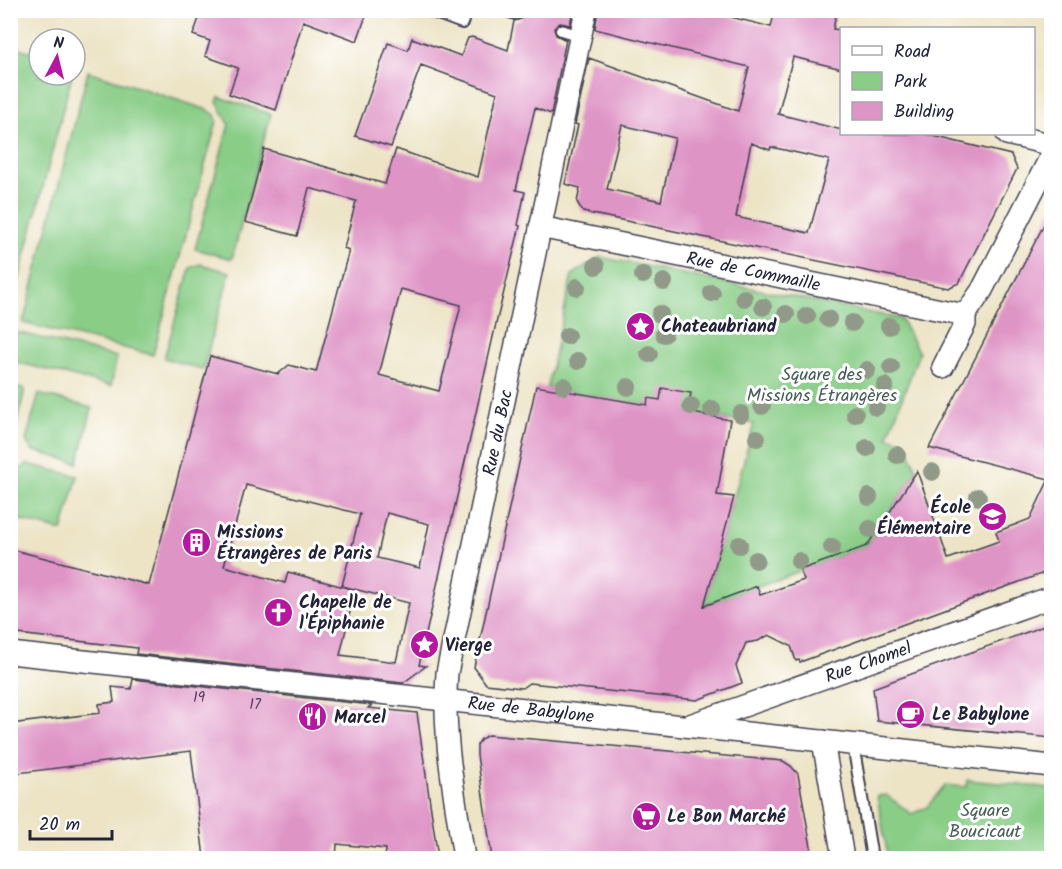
<svg xmlns="http://www.w3.org/2000/svg" width="1062" height="869" font-family="Kalam,sans-serif">
<style>
.green{fill:#89cd87;stroke:#567861;stroke-width:1.5}
.building{fill:#df94c6;fill-rule:evenodd}
.lines{fill:none;stroke-linecap:round;stroke-linejoin:round}
.lane-casing{stroke:#403f50;stroke-width:14}
.street-casing{stroke:#403f50;stroke-width:24}
.lane{stroke:#fff;stroke-width:10}
.street{stroke:#fff;stroke-width:21}
.tree{fill:#919a88}
.labels{text-anchor:middle;stroke-width:6;stroke-linejoin:round;paint-order:stroke}
.number-label{font-size:15px;fill:#513e5e}
.street-label{font-size:18px;fill:#22223b;stroke:#fff}
.poi-label{font-size:18px;font-weight:bold;fill:#22223b;stroke:#fff;text-anchor:start}
.park-label{font-size:18px;fill:#465e56;stroke:#fff}
</style>
<rect width="100%" height="100%" fill="#fff"/>
<filter id="ink" filterUnits="userSpaceOnUse"><feTurbulence type="fractalNoise" baseFrequency=".0167" numOctaves="2"/><feDisplacementMap in="SourceGraphic" scale="12" xChannelSelector="R" yChannelSelector="G"/><feConvolveMatrix kernelMatrix="1 2 1 2 8 2 1 2 1" color-interpolation-filters="sRGB"/></filter>
<filter id="wash" filterUnits="userSpaceOnUse"><feTurbulence type="fractalNoise" baseFrequency=".008" numOctaves="4" result="noise"/><feDisplacementMap in="SourceGraphic" scale="24" xChannelSelector="R" yChannelSelector="G"/><feGaussianBlur stdDeviation="1.35" result="paint"/><feColorMatrix in="noise" values="0 0 0 0 0 0 0 0 0 0 0 0 0 0 0 0 0 1.4 0 .05"/><feComposite in="paint" operator="in"/></filter>
<g filter="url(#wash)">
<rect width="100%" height="100%" fill="#ede4c6"/>
<path class="green" d="M11,45l28,10v20h33l-61,235z
M88,71l120,39 7,5 2,6 -64,234 -130,-32z
M219,97l52,17 -39,145 -37,-10 34,-125 -12,-22z
M600,257l301,62 18,34 -31,84 18,5 11,29 -50,75 -163,60 50,-182 -207,-36 25,-113z
M200,264l30,8 -27,98 -39,-12 26,-90z
M17,332l100,25 -6,29 -100,-25v-7z
M11,385l14,4 -12,50 -2,1z
M39,394l53,14 -14,55 -47,-13 -5,-10z
M27,464l51,12 -16,55 -51,-13v-22l6,-25z
M967,780l84,8v70h-163l-11,-62 9,-1 26,19 15,-7 18,-22 21,2z"/>
<g id="blocks">
<path class="building" d="M202,10h166l-11,31 -54,-20 -27,89 -47,-16 9,-26 -33,-12 5,-15 -17,-6z
M522,10h51l-3,15 -10,-2 -6,5 2,7 10,5 -15,74 -16,-6 -9,38 -10,44 9,2 -7,33 2,1 -25,102 -76,337 7,1 -23,17 -267,-29 1,-6 -127,-15v-84l139,36 61,-229 68,18 11,-9 27,7 33,-122 -5,-2 12,-47 -47,-13 -12,48 -52,-14 19,-73 121,35 11,-35 82,28 19,-84 -76,-28 -30,82 -36,-11 33,-93 20,7 4,-12 49,18 7,-18 4,-1 36,13 6,-29 7,-2zM401,289l60,16 -22,86 -60,-16zM246,485l114,29 -18,72 67,17 -13,59 -56,-7 15,-65 -67,-18 -3,11 -61,-17zM387,513l42,11 -9,44 -43,-10z
M598,10h105l68,17 4,-17h62l-4,19 9,1v39l-49,-12 -15,57 64,16v4h83l86,21 6,14 -58,114 -11,5 -365,-76 -6,-10 3,-14 -15,-4 13,-59 -3,-1 14,-66 149,53 11,-44 -154,-38zM622,125l53,13 -14,63 -54,-12zM751,143l19,7 1,-3 58,13 -20,73 -73,-16z
M1052,209v361l-252,92 -1,-2 -3,1 -5,-15 -22,-11 -11,6 -12,2 -10,23 6,17 -45,17 -168,-17 -7,5 -36,-4 -12,-17 62,-281 111,19 1,-7 12,2 2,-12 29,5 -4,19 43,8 -13,75 17,2 -30,109 53,-20 3,9 44,-15 -4,-10 67,-24 50,-75 31,88 51,-18 -3,-9 34,-13 19,-40 -120,-31z
M1052,623v115l-175,-17 -4,-33z
M133,679l239,26 -4,3 49,5 21,145h-53l1,-9 -49,-5 -1,14h-132l-13,-107 -181,23v-50l90,-11 -1,-9 15,-2 -2,-15 19,2z
M488,735l295,26 8,5 7,8 15,84h-321l-15,-103v-10l4,-6z"/>
</g>
</g>
<g filter="url(#ink)">
<use href="#blocks" fill-opacity="0" stroke="#403f50" stroke-width="1.5"/>
<g class="lines">
<defs>
<path id="lane" d="M427,10l35,13 5,-13
M504,10l12,4
M561,30l19,6
M853,744l19,114"/>
<g id="street">
<path d="M1007,134l45,11"/>
<path id="s1" d="M540,227l425,88"/>
<path d="M943,367l22,-43v-9l17,-25 70,-136"/>
<path id="s2" d="M10,653l1042,113"/>
<path id="s3" d="M690,725l362,-128"/>
<path d="M823,741l20,117"/>
<path id="s4" d="M464,858c-9,-61 -22,-123 -17,-185l139,-663"/>
</g>
</defs>
<use href="#lane" class="lane-casing"/>
<use href="#street" class="street-casing"/>
<use href="#lane" class="lane"/>
<use href="#street" class="street"/>
</g>
<g class="tree">
<circle cx="596" cy="266" r="9"/>
<circle cx="643" cy="275" r="9"/>
<circle cx="664" cy="282" r="9"/>
<circle cx="577" cy="287" r="9"/>
<circle cx="712" cy="293" r="9"/>
<circle cx="744" cy="298" r="9"/>
<circle cx="763" cy="307" r="9"/>
<circle cx="660" cy="314" r="9"/>
<circle cx="786" cy="314" r="9"/>
<circle cx="807" cy="316" r="9"/>
<circle cx="828" cy="319" r="9"/>
<circle cx="852" cy="323" r="9"/>
<circle cx="889" cy="326" r="9"/>
<circle cx="664" cy="334" r="9"/>
<circle cx="567" cy="336" r="9"/>
<circle cx="649" cy="354" r="9"/>
<circle cx="578" cy="361" r="9"/>
<circle cx="891" cy="367" r="9"/>
<circle cx="867" cy="370" r="9"/>
<circle cx="564" cy="386" r="9"/>
<circle cx="885" cy="386" r="9"/>
<circle cx="628" cy="387" r="9"/>
<circle cx="691" cy="406" r="9"/>
<circle cx="762" cy="406" r="9"/>
<circle cx="876" cy="407" r="9"/>
<circle cx="712" cy="409" r="9"/>
<circle cx="741" cy="414" r="9"/>
<circle cx="855" cy="414" r="9"/>
<circle cx="757" cy="438" r="9"/>
<circle cx="867" cy="448" r="9"/>
<circle cx="897" cy="455" r="9"/>
<circle cx="932" cy="472" r="9"/>
<circle cx="869" cy="497" r="9"/>
<circle cx="978" cy="497" r="9"/>
<circle cx="870" cy="529" r="9"/>
<circle cx="739" cy="545" r="9"/>
<circle cx="832" cy="547" r="9"/>
<circle cx="756" cy="560" r="9"/>
<circle cx="799" cy="561" r="9"/>
</g>
</g>
<defs>
<symbol id="sight-disc" viewBox="-11 -11 22 22"><circle r="9.5" fill="#b5179e" stroke="#fff"/><path d="M0-6L1.8-2.2L6-1.7L2.9 1.2L3.7 5.4L0 3.3L-3.7 5.4L-2.9 1.2L-6-1.7L-1.8-2.2Z" fill="#fff"/></symbol>
<symbol id="school-disc" viewBox="-11 -11 22 22"><circle r="9.5" fill="#b5179e" stroke="#fff"/><path d="M0-5L7-2L0 1L-7-2ZM-4 1L0 2.5L4 1V4Q0 6-4 4Z" fill="#fff"/></symbol>
<symbol id="building-disc" viewBox="-11 -11 22 22"><circle r="9.5" fill="#b5179e" stroke="#fff"/><path d="M-4-6H4V6H1V3H-1V6H-4ZM-2.5-4.3h1.7v1.8h-1.7ZM.8-4.3h1.7v1.8H.8ZM-2.5-1h1.7V.8h-1.7ZM.8-1h1.7V.8H.8Z" fill="#fff"/></symbol>
<symbol id="church-disc" viewBox="-11 -11 22 22"><circle r="9.5" fill="#b5179e" stroke="#fff"/><path d="M-1.2-6h2.4v3.5h3.3v2.4h-3.3V6h-2.4V-.1h-3.3v-2.4h3.3Z" fill="#fff"/></symbol>
<symbol id="cafe-disc" viewBox="-11 -11 22 22"><circle r="9.5" fill="#b5179e" stroke="#fff"/><path d="M-5.5-4.5H6V0H3Q3 3.5 0 3.5H-2.5Q-5.5 3.5-5.5 0ZM3-3.2v2h1.7v-2ZM-6 4.5H4V6H-6Z" fill="#fff"/></symbol>
<symbol id="restaurant-disc" viewBox="-11 -11 22 22"><circle r="9.5" fill="#b5179e" stroke="#fff"/><path d="M-5-6h1v4h1v-4h1v4h1v-4h1v5L-1.5 .5V6h-2V.5L-5-1ZM5-6V6H3V1.5H1.5Q1.5-4 5-6Z" fill="#fff"/></symbol>
<symbol id="supermarket-disc" viewBox="-11 -11 22 22"><circle r="9.5" fill="#b5179e" stroke="#fff"/><path d="M-6-5.5h2.5l.6 2H6L4.5 2H-2.5L-4.4-4H-6ZM-1.5 3.2a1.3 1.3 0 1 0 .1 0ZM3 3.2a1.3 1.3 0 1 0 .1 0Z" fill="#fff"/></symbol>
</defs>
<g fill-rule="evenodd">
<use href="#sight-disc" x="624" y="310" width="33" height="33"/>
<use href="#school-disc" x="976" y="500" width="33" height="33"/>
<use href="#building-disc" x="180" y="526" width="33" height="33"/>
<use href="#church-disc" x="262" y="596" width="33" height="33"/>
<use href="#sight-disc" x="408" y="628" width="33" height="33"/>
<use href="#cafe-disc" x="894" y="698" width="33" height="33"/>
<use href="#restaurant-disc" x="296" y="700" width="33" height="33"/>
<use href="#supermarket-disc" x="630" y="800" width="33" height="33"/>
</g>
<g class="labels">
<g class="number-label">
<text x="199" y="702">19</text>
<text x="255" y="709">17</text>
</g>
<g class="street-label">
<text dy="6" stroke="none"><textPath href="#s1" startOffset="218">Rue de Commaille</textPath></text>
<text dy="6" stroke="none"><textPath href="#s4" startOffset="432">Rue du Bac</textPath></text>
<text dy="6" stroke="none"><textPath href="#s3" startOffset="189">Rue Chomel</textPath></text>
<text dy="6" stroke="none"><textPath href="#s2" startOffset="524">Rue de Babylone</textPath></text>
</g>
<g class="poi-label">
<text x="661" y="332">Chateaubriand</text>
<text x="971" y="513" text-anchor="end">École<tspan x="971" dy="21">Élémentaire</tspan></text>
<text x="217" y="538">Missions<tspan x="217" dy="21">Étrangères de Paris</tspan></text>
<text x="299" y="608">Chapelle de<tspan x="299" dy="21">l'Épiphanie</tspan></text>
<text x="445" y="651">Vierge</text>
<text x="932" y="720">Le Babylone</text>
<text x="334" y="723">Marcel</text>
<text x="667" y="822">Le Bon Marché</text>
</g>
<g class="park-label">
<text x="822" y="380">Square des<tspan x="822" dy="21">Missions Étrangères</tspan></text>
<text x="985" y="816">Square<tspan x="985" dy="21">Boucicaut</tspan></text>
</g>
</g>
<rect width="1062" height="869" fill="none" stroke="#fff" stroke-width="36"/>
<rect x="840" y="27" width="195" height="108" fill="#ffffff" stroke="#a7a7b1" stroke-width="1.5"/>
<rect x="852" y="46" width="30" height="9" fill="#ffffff" stroke="#a7a7b1" stroke-width="1.5"/>
<text x="894" y="57" font-size="18" fill="#22223b">Road</text>
<rect x="852" y="72" width="30" height="18" fill="#89cd87" stroke="#a7a7b1" stroke-width="1.5"/>
<text x="894" y="87" font-size="18" fill="#22223b">Park</text>
<rect x="852" y="102" width="30" height="18" fill="#df94c6" stroke="#a7a7b1" stroke-width="1.5"/>
<text x="894" y="117" font-size="18" fill="#22223b">Building</text>
<g transform="translate(57 57) rotate(7)"><circle r="28" fill="#ffffff" stroke="#a7a7b1" stroke-width="1.5"/>
<path d="M0-4.5L10 22L0 15L-10 22Z" fill="#b5179e"/>
<text y="-9" font-size="16" font-weight="bold" text-anchor="middle" fill="#22223b">N</text>
</g>
<path d="M30 830v9h82v-9" fill="none" stroke="#22223b" stroke-width="3"/>
<text x="39" y="830" font-size="18" fill="#22223b" stroke="#ffffff" stroke-width="4.5" paint-order="stroke">20 m</text>
</svg>
